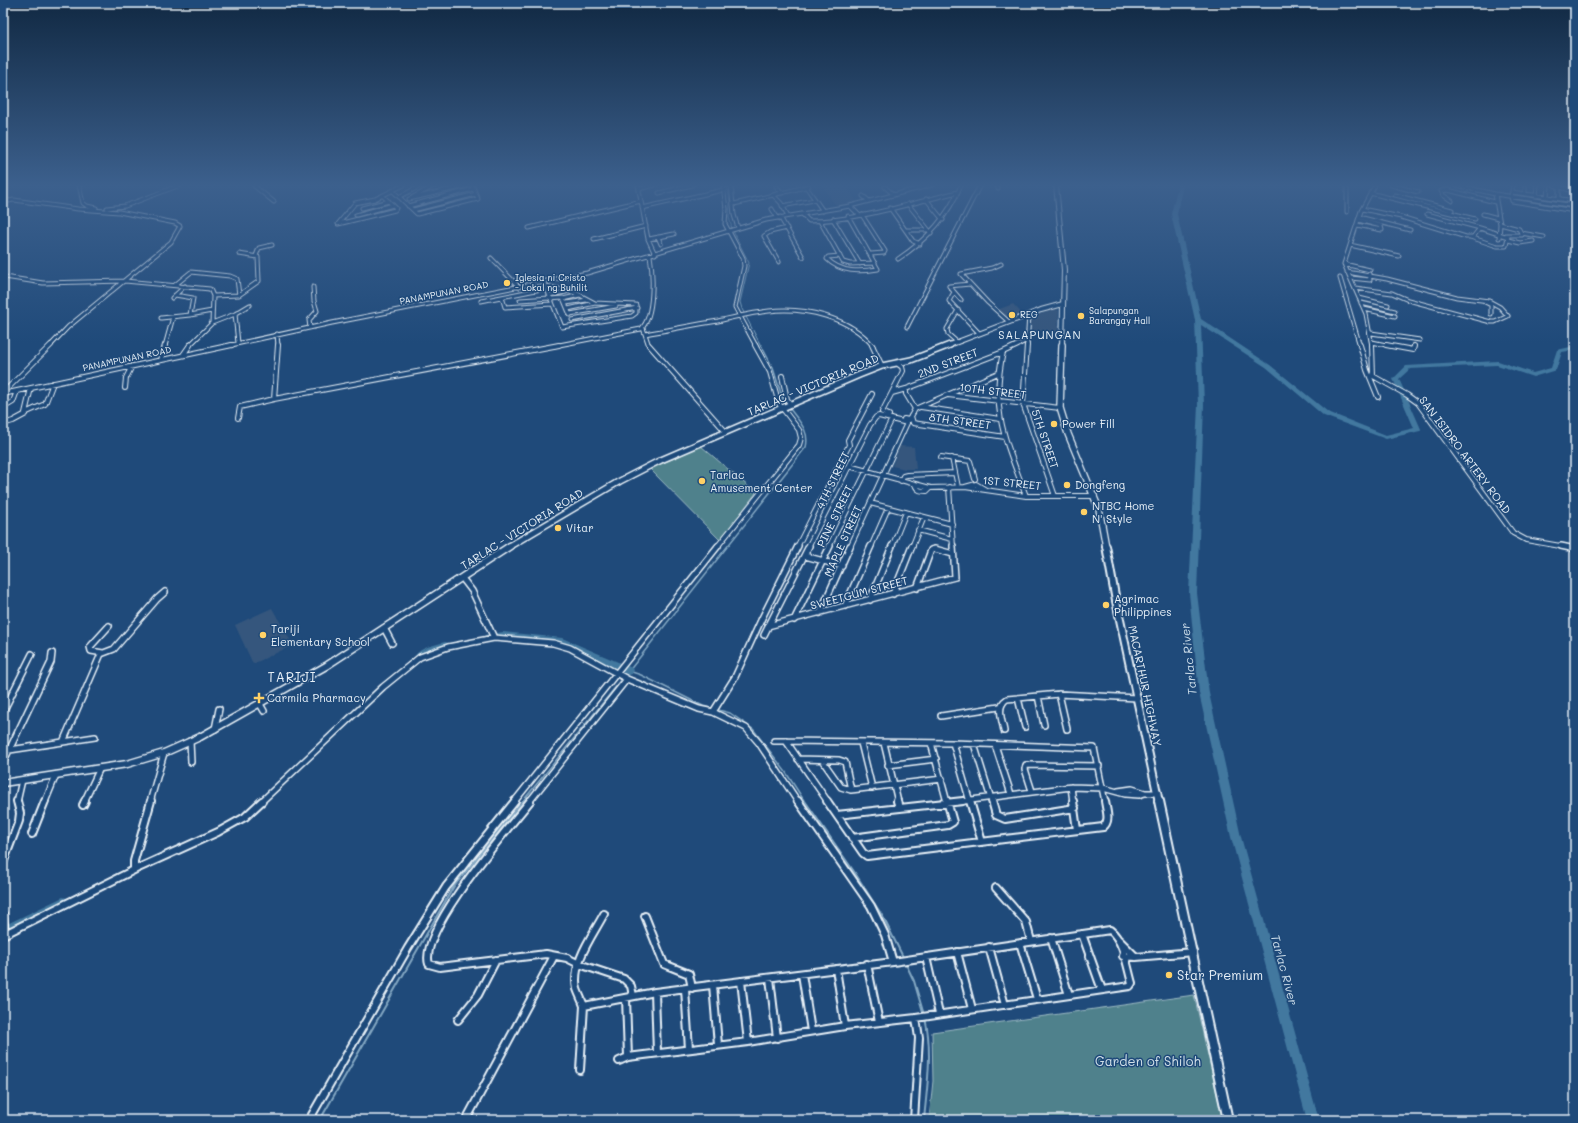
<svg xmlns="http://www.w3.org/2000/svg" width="1578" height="1123" font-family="Mali,sans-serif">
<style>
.built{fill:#34567d}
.green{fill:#4f818c;stroke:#9cb9c2}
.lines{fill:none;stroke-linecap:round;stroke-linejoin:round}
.stream-far2{stroke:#84a8c3;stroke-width:1}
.stream-far1{stroke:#84a8c3;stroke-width:1.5}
.stream{stroke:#84a8c3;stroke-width:2}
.river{fill:#42789f;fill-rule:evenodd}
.minor-far3-casing{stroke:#e8f1f8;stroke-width:5}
.minor-far2-casing{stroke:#e8f1f8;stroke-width:6}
.minor-far1-casing{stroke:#e8f1f8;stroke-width:8}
.minor-casing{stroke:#e8f1f8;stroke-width:10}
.major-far2-casing{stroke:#e8f1f8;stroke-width:6}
.major-far1-casing{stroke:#e8f1f8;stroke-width:8}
.major-casing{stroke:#e8f1f8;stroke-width:9}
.highway-far3-casing{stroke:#e8f1f8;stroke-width:6}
.highway-far2-casing{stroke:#e8f1f8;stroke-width:8}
.highway-far1-casing{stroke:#e8f1f8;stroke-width:10}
.highway-casing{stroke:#e8f1f8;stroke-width:12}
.minor-far3{stroke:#1f4a7a;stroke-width:3}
.minor-far2{stroke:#1f4a7a;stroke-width:4}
.minor-far1{stroke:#1f4a7a;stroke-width:5}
.minor{stroke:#1f4a7a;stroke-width:6}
.major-far2{stroke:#1f4a7a;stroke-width:4}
.major-far1{stroke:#1f4a7a;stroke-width:5}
.major{stroke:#1f4a7a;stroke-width:6}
.highway-far3{stroke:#1f4a7a;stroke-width:4}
.highway-far2{stroke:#1f4a7a;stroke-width:5.5}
.highway-far1{stroke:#1f4a7a;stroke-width:6}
.highway{stroke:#1f4a7a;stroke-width:8}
.poi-dot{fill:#ffd166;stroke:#1f4a7a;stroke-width:1.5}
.labels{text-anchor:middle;stroke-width:3;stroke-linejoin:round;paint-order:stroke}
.far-poi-label{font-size:9px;fill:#e8f1f8;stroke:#1f4a7a;text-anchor:start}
.far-street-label{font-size:9px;fill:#e8f1f8;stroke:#1f4a7a}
.far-quarter-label{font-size:11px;letter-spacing:1px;fill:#e8f1f8;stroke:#1f4a7a}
.street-label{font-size:11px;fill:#e8f1f8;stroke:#1f4a7a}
.poi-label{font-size:11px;fill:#e8f1f8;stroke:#1f4a7a;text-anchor:start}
.water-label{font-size:12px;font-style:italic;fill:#cfdfeb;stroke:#1f4a7a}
.quarter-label{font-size:13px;letter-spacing:1px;fill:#e8f1f8;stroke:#1f4a7a}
.near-poi-label{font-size:13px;fill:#e8f1f8;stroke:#1f4a7a;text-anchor:start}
.near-park-label{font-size:13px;fill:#d1e0e8;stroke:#1f4a7a}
</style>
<rect width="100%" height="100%" fill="#1f4a7a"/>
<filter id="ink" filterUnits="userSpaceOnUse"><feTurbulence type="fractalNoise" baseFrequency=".025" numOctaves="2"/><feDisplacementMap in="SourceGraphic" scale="8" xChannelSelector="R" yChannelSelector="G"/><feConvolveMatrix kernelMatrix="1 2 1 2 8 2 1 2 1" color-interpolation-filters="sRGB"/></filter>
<g filter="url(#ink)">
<path class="built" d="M823,185h22l3,3 9,15 -18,4 -6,-5z
M1013,304l11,12 -16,5 -11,-11z
M1054,309l5,1 -1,23 -27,-3v-13z
M900,446l14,1 2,22h-11l-13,-3z
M272,608l21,37 -40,19 -18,-39z"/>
<path class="green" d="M701,446l55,47 -36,47 -70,-71z
M1194,995l29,125h-294l4,-39 -1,-49z"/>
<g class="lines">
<path class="stream-far2" d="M727,185l3,17 -1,15 3,12 17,34 -9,39 2,7 19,37"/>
<path class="stream-far1" d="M761,345l12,23 11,35
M629,671l12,4 62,31 27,7 23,16 32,42 20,31
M625,676l181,-229c4,-16 -7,-26 -16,-38
M522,802l101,-124"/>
<path class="stream" d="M805,801l50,72 28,44 21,42
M905,962l9,19 10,34
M320,1120l134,-234 69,-85
M924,1120c3,-34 9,-68 1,-102"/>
<path class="river" d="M1178,185h5l-6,29 24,105 69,46 58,47 58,23 28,-7 -21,-49 13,-13 92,-5 35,12 18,-5 6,-18 18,-4v4l-13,2 -6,18 -23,7 -36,-12 -87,4 -11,10 22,50 -1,2 -34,8 -62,-23 -58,-49 -65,-42 3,80 -7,188 12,100 32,144 78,283h-12l-76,-283 -32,-144 -10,-100 9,-188 -3,-85 -24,-106z
M503,632l59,6 70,30 1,3 -1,3 -3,1 -3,-1 -65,-29 -58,-7 -15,2 -3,-1 -1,-2 1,-2z
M445,642l3,1 1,3 -1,3 -16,4 -13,7 -3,-1 -1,-3c5,-9 20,-11 30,-14z
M63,897l4,1 1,4 -1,4 -59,29 -5,1v-10z"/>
<defs>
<path id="minor-far3" d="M79,185l4,18 4,3 9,2
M253,185l21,17
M638,185l10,54 7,15
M723,185l3,24 -1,15 18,34 1,8 -9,41 21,39
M731,185l3,30 4,13
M997,185l1,4
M1347,185v27
M1391,185l27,7
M1456,185l39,9 80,12
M1513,185l-2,12 1,4 63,10
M1525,185v9
M1554,185l21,7
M1571,185l4,1
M776,186l6,7
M885,187l9,8
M1559,187v12
M807,188l16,23
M639,189l16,-4
M393,191l24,23 61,-15 -6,-14
M1512,192l63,9
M659,193l33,-8
M1370,193l105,26
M1495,194l5,30 -1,14
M773,195l36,-9
M1395,195l57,15 -4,2
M383,196l13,12 -1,2 -57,14 17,-21 20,-4 29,-14
M863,196l6,5
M1536,196l1,-11
M399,197l23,-12
M413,197l23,-12
M1547,197l1,-12
M409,199l60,-14
M926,199l17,21
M1452,201l-9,-6 -2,-4 7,-1 47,12
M3,202l11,-2 64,9 41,3 56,11 5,3 -9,16 -103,85 -18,19
M734,204l39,-9 8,8 7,13
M908,204l23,29
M408,206l65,-17
M782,206l32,-6
M850,206l9,9
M107,208l18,-2 55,-21
M362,208l27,-7
M642,208l81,-18
M890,208l23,33 7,3
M772,209l5,8
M1362,209l39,8 65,20h7l7,-9 -53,-14
M413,210l63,-16
M802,214l7,7c49,0 102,-18 149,-29
M1483,214l15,4
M356,215l37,-10
M862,215l23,36 -1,2 -13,1
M780,217l23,40
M1359,217l51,13
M833,219l27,45
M820,221l23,41 7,2 25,-1
M1500,224l19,5 3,6h-16
M1357,225l25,5 -1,-4 -23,-6
M529,228l112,-27
M906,230h22
M1521,233l23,4
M658,237l3,7
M1470,237l27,9h9l2,-9 -28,-9
M594,239l52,-13
M649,239l25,-5
M1508,240l12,3 13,-2
M1350,245l49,11
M256,256l3,-8 13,-3
M840,256l-12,1 -1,2c14,14 33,13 51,10l-30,-53
M491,258l28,29
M898,259c29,-19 50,-42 63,-74
M779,262l-15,-26 6,-4 17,-4
M1001,264l-9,4 -31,6 27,29 21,19
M1344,264l26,6
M1347,272l40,7 70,18 32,4 11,6 8,9 -13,6h-4l-83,-22 -16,-7 -37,-5
M5,277l38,6 82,-2 85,8 3,7 -1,27 -23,23
M1340,278l20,68
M1351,278l19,2 -1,-6
M544,282l18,45 70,-11 4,-3v-8l-41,-2 -19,-10 -30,-7
M175,285l16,-13 39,4 7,3 2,16
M954,292l-5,9 30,32
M175,295l18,3 -3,17 22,-4
M549,295l17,-3
M213,296l26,-1 20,-14 -1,-24 -19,-3
M502,297l3,10 47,-3
M172,298l13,-12
M1359,298l29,7
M550,299l13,-1 7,17
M563,299l17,-4
M520,300l30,-2
M961,300l-12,-14 21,-2
M481,301l65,-13
M1485,302l6,3v9
M566,303l21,-3
M1361,303l34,8
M568,309l27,-6
M1364,309l31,7
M235,314l3,29
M570,314l46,-8
M161,318l29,-3
M572,320l65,-12
M212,323l23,-9 15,-9
M907,327l73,-142
M310,328l-1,-8 8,-9 -3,-10 -1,-14
M643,328l2,6c24,-4 48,-9 73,-13 17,-4 34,-8 51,-10 35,-4 81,6 104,35
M1371,333l49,7
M277,334l1,12
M645,334l4,12
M957,342l-9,-8 -1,-5 11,-19
M1372,342l19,4
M165,346l8,-29
M227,346l105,-23 255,-50 179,-53 84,-14 82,-21
M554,346l87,-17c14,-13 12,-56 9,-74
M1016,346l11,-6
M1027,346l2,-31
M1372,346l-6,-32 -22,-50 17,-53 14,-26"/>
<path id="minor-far2" d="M649,345l77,87
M872,345l10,21
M1027,345l-4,59 32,92
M1360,345l7,25 11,27
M1372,345l1,31 34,19 11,8 95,130 13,7 40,7
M1386,345l27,5 1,-4
M1003,352c-13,60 3,89 23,144
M183,355l7,-10
M161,360l4,-15
M782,376l5,23 3,5
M31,388l-6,25 20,-9 8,-21
M125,388l1,-10 6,-12
M3,393l48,-48
M892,393l14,-4
M3,394l229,-49
M948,395l112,13
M274,399l285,-54
M921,407l79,12
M3,408l10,-6 4,-11
M915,409l83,-36
M889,415l-7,-3 21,-41 -1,-4 -4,-3
M911,416l2,7 92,14
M238,418l2,-11 34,-8 4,-54
M904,419l5,1 6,-11 -9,-15v-5l97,-37 15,-7
M3,424l10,-3 13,-7
M941,457l29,4 5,18
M952,458l6,29
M849,466l81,22 35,-1 61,9h69
M901,481l2,-5 4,-1 48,-2
M915,484c2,7 6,7 12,7l3,-3
M949,487l4,60
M965,487l11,-3 10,6
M870,503l82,21
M918,530l34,9
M717,547l82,-102 2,-7 -2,-8 -20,-26 -9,-32 -15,-27
M797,547l52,-102 -1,-5 24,-46
M808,547l62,-122 6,-8 3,-1 28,7 -57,124
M829,547l63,-128
M871,547l17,-39
M892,547l14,-35
M912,547l12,-30"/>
<path id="minor-far1" d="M1561,546l14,3
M805,556l37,10
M462,578l10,13 22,47 59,5 17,5 57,31 72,30 14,3 33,16 13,15 39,59
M917,588l14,-38 4,-1 18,5
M893,594l19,-48
M870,600l22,-54
M845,606l26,-60
M820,613l30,-67
M794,620l36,-74
M768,626l187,-49 -2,-31
M384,628l8,15
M764,635l45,-89
M103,653l-12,-2 -1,-4 19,-21
M1059,694l8,35
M1038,696l6,29
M1018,698l7,29
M260,704l4,7
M3,712l29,-58
M713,712l22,-35 27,-59 36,-72
M941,716l58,-9
M215,729l4,-20
M1004,731c-2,-11 -8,-25 3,-32l52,-5 78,4
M190,741l1,21
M774,741h12
M786,741l167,2 141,5 11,54
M786,741l42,61
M63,742l32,-5
M861,743l11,45
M884,743l14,59
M931,743l16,59
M953,743l17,59
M974,744l18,58
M995,745l16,49
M3,751l60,-9 38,-88 13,-5 43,-50 8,-7
M798,759l41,1 6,2 6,28
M822,760l19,27 10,3 91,-11
M3,763l48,-101 1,-9
M888,765l48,-6
M1071,787l2,15
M1032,791l-7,-22 1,-4 73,1
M1118,791l14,-2 13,4
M17,802l5,-22
M45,802l11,-27
M84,802l16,-34
M150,802l14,-49
M261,802l122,-115 37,-30 28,-10 46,-9
M514,802l204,-256
M529,802l98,-123
M956,802l115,-15 32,1 22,6 14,1 6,-2h13"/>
<path id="minor" d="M530,801c-22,28 -112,130 -101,163l11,3 106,-13 21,4 12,6 45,15 7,7 2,10
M798,801l73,105 14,29 8,27
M827,801l36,52 4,3 236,-29c8,-6 3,-17 2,-26
M897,801l2,7
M970,801l12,41
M992,801l4,14 9,4 70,-11
M1073,801l4,29
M83,805l2,-4
M837,815l126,-14
M32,834l13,-33
M852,838l96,-13 5,-3 -6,-21
M3,863l16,-42 1,-8 -3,-12
M134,870l84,-38 27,-15 17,-16
M996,888l30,34 5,19
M3,914l2,20
M645,916l19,48 25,10 3,14
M1082,934l20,56
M3,935l131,-65v-9l17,-60
M1051,938l18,57
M1119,940l17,17
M1020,943l17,56
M989,947l16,58
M957,952l15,57
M1123,956l13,1 57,-5
M926,957l13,57
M867,964l12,58
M836,969l9,57
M802,974l9,57
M770,978l7,60
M741,981l7,61
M713,985l5,60
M685,989l4,60
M655,992l2,61
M626,998l2,59
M584,1006c-2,-6 -5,-11 -7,-17 -6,-26 16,-54 27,-75
M458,1020l20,-25 18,-35
M580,1070l4,-64 71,-14 238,-30 217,-32c14,11 17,36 22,53l-2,3 -214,32 -71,8 -97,16 -120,15 -9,4
M309,1120l99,-172 38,-61 69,-86
M466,1120l88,-164
M914,1120l5,-82 -3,-20"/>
<path id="major-far2" d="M947,346l94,-36 22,-6"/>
<path id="major-far1" d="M508,547l112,-66 41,-21 198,-85 23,-9 29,-6 39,-15"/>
<path id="major" d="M3,783l124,-19 37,-11 36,-16 126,-71 184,-120"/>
<path id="highway-far3" d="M1056,185l8,85 -2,76"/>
<path id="highway-far2" d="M1062,345l-2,63 8,26 31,75 7,38"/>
<path id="highway-far1" d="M1106,546l10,55 43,201"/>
<path id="highway" d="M1159,801l69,319"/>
</defs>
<use href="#minor-far3" class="minor-far3-casing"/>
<use href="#minor-far2" class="minor-far2-casing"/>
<use href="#minor-far1" class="minor-far1-casing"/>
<use href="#minor" class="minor-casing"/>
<use href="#major-far2" class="major-far2-casing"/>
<use href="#major-far1" class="major-far1-casing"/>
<use href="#major" class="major-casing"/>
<use href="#highway-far3" class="highway-far3-casing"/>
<use href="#highway-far2" class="highway-far2-casing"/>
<use href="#highway-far1" class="highway-far1-casing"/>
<use href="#highway" class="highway-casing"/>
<use href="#minor-far3" class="minor-far3"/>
<use href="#minor-far2" class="minor-far2"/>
<use href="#minor-far1" class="minor-far1"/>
<use href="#minor" class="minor"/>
<use href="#major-far2" class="major-far2"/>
<use href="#major-far1" class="major-far1"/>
<use href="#major" class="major"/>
<use href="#highway-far3" class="highway-far3"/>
<use href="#highway-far2" class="highway-far2"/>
<use href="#highway-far1" class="highway-far1"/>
<use href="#highway" class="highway"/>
</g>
</g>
<linearGradient id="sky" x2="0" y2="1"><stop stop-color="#112943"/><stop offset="0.54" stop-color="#3c608d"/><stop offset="1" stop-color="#3c608d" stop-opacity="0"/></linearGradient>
<rect width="1578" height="343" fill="url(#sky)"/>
<g class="poi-dot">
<circle cx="507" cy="283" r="4"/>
<circle cx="1012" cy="315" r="4"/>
<circle cx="1081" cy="316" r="4"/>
<circle cx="1054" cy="424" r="4"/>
<circle cx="702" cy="481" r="4"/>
<circle cx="1067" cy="485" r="4"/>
<circle cx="1084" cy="512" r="4"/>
<circle cx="558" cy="528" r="4"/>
<circle cx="1106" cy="605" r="4"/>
<circle cx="263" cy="635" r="4"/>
<path d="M257 692h4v4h4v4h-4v4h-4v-4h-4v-4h4z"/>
<circle cx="1169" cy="975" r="4"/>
</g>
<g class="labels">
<g class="far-poi-label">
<text x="515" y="281">Iglesia ni Cristo<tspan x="515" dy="10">- Lokal ng Buhilit</tspan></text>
<text x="1089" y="314">Salapungan<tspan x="1089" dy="10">Barangay Hall</tspan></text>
<text x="1020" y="318">REG</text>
</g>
<g class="far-street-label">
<text transform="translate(444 293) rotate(-11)" y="3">PANAMPUNAN ROAD</text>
<text transform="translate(127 359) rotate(-12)" y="3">PANAMPUNAN ROAD</text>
</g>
<g class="far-quarter-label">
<text x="1040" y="339">SALAPUNGAN</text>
</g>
<g class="street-label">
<text transform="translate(948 363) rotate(-21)" y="4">2ND STREET</text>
<text transform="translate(813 385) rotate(-23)" y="4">TARLAC - VICTORIA ROAD</text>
<text transform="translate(993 391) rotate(7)" y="4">10TH STREET</text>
<text transform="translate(960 421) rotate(8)" y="4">8TH STREET</text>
<text transform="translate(1045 439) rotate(71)" y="4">5TH STREET</text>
<text transform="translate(1465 455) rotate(53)" y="4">SAN ISIDRO ARTERY ROAD</text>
<text transform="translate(833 480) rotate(-64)" y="4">4TH STREET</text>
<text transform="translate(1012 483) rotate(6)" y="4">1ST STREET</text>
<text transform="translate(835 516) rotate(-64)" y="4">PINE STREET</text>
<text transform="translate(522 529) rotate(-32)" y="4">TARLAC - VICTORIA ROAD</text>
<text transform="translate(843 541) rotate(-66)" y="4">MAPLE STREET</text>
<text transform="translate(859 593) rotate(-15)" y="4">SWEETGUM STREET</text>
<text transform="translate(1145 686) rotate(78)" y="4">MACARTHUR HIGHWAY</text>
</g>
<g class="poi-label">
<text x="1062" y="428">Power Fill</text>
<text x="710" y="479">Tarlac<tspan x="710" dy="13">Amusement Center</tspan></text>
<text x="1075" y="489">Dongfeng</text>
<text x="1092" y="510">NTBC Home<tspan x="1092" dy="13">N' Style</tspan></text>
<text x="566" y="532">Vitar</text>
<text x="1114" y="603">Agrimac<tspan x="1114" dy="13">Philippines</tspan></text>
<text x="271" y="633">Tariji<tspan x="271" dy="13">Elementary School</tspan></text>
<text x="267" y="702">Carmila Pharmacy</text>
</g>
<g class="water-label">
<text transform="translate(1189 659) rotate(-96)" y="4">Tarlac River</text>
<text transform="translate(1284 970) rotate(75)" y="4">Tarlac River</text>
</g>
<g class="quarter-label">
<text x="292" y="682">TARIJI</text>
</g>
<g class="near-poi-label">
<text x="1177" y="980">Star Premium</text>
</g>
<g class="near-park-label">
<text x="1148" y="1066">Garden of Shiloh</text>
</g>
</g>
<rect width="1578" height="1123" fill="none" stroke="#1f4a7a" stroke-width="16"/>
<rect x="8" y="8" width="1562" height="1107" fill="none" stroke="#e8f1f8" stroke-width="1.5" filter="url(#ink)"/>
</svg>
